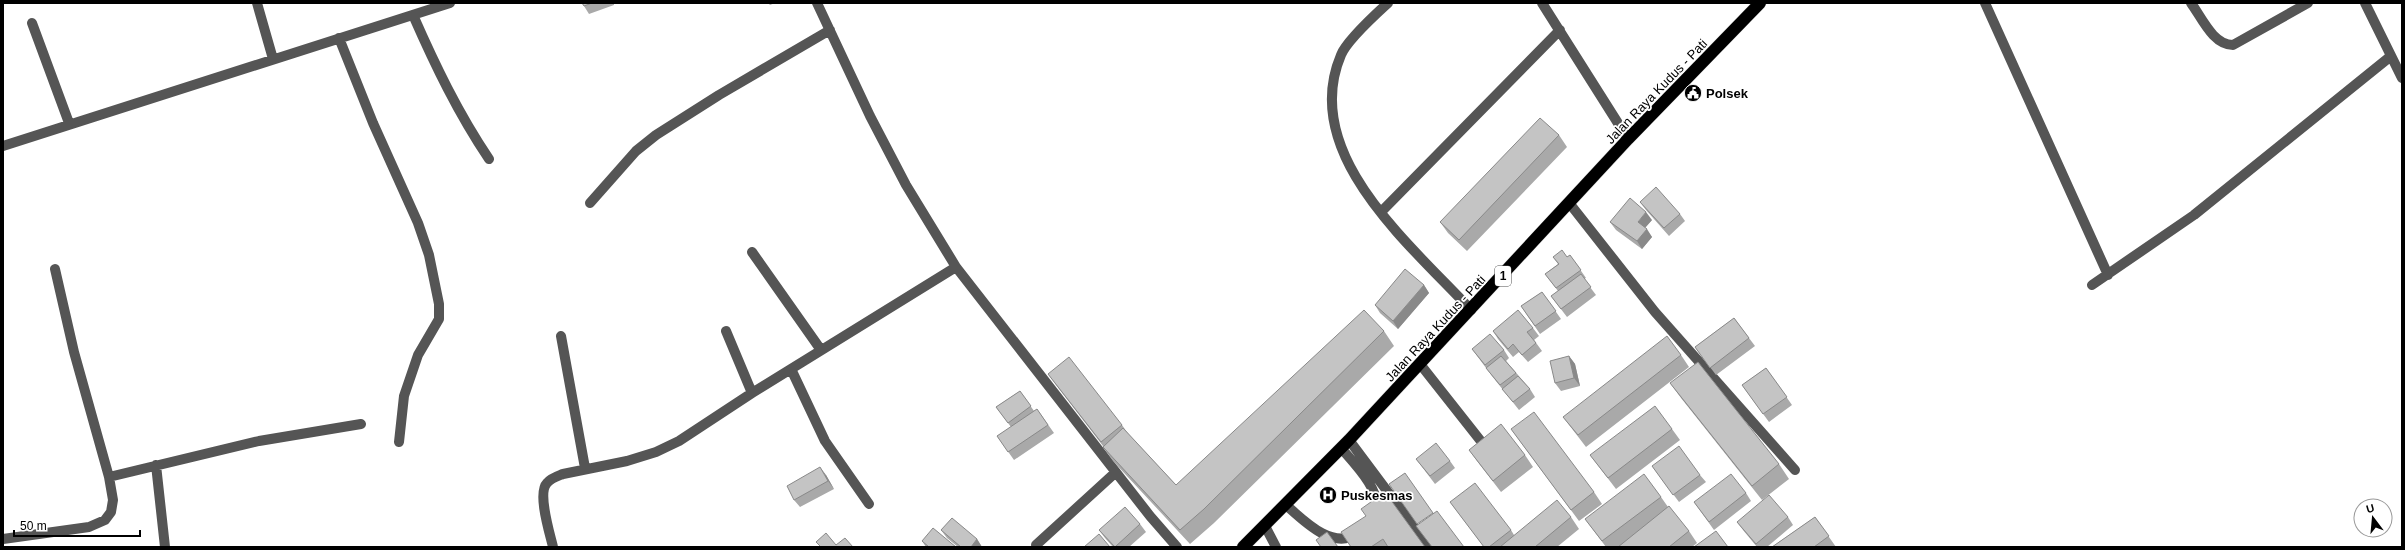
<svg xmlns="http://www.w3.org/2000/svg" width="2405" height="550" font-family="Helvetica,sans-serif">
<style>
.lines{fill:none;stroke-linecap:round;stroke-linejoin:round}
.highway-casing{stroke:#dbdbdb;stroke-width:13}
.minor{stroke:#555;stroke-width:10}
.highway{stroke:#000;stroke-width:12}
.wall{fill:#a9a9a9}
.shaded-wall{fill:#898989}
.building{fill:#c4c4c4;stroke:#898989}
.labels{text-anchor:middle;stroke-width:3.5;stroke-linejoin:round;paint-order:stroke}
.shield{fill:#fff;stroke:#4c4c4c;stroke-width:1}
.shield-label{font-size:12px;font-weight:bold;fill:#000}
.street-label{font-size:13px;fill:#000;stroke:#fff}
.poi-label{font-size:13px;font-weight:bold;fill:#000;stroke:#fff;text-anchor:start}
</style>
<rect width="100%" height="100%" fill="#fff"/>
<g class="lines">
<defs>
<path id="highway" d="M1243,547l106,-107 279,-301 132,-136"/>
</defs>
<use href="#highway" class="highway-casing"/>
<path class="minor" d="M257,3l16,56
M817,3l53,113 36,69 50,82 194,249 27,31
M1388,3c-12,11 -41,37 -47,52 -42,99 70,190 130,255
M1542,3l86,136
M1985,3l123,272
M2191,3c11,15 22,42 42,42l75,-42
M2365,3l37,75
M413,15c22,50 45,98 76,144
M32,23l37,100
M339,38l34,85 45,100 11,32 10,49v15l-21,36 -14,41 -5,46
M3,146l447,-143
M590,203l46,-52 20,-16 63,-40 111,-65
M1570,204l85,108 140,158
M1381,212l179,-182
M752,252l69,98
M2092,285l102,-70 197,-159
M726,331l26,62
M561,336l24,132
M1420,364l60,76
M791,369l34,72 44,63
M1349,440l80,107
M1341,448c11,13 43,45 34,63
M156,465l9,82
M109,477l150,-36 102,-17
M1286,505c18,16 46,45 71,29
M1265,526l11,21
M3,539l86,-12 16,-7 6,-8 2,-12 -4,-23 -35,-125 -19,-83
M1036,545l80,-73
M553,547c-3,-13 -16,-54 -6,-64 4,-5 11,-7 16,-9l64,-13 29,-9 23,-11 73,-48 204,-126"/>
<use href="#highway" class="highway"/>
</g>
<path class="wall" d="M582,3h32v2l-25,9 -5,-8z
M768,3h7l-5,2z
M1559,135l8,12 -100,104 -19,-18 -8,-11z
M1640,202l40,12 5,7 -16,15 -23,-26z
M1652,220l-7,8 7,9 -10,12 -26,-19 -6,-8z
M1570,255l16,23 -2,1 12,16 -29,22 -16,-21 7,-5 -13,-17 13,-10 -5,-7h14z
M1424,285l5,8 -31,36 -18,-16 -5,-8z
M1542,292l19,27 -21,15 -19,-28z
M1734,318l21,28 -39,29 -21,-28z
M1533,328l6,8 -5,4 8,11 -14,11 -9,-10 -6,5 -15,-18 -5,-8z
M1384,331l10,15 -180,177 -24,21 -77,-83 -10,-14v-1l-47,-61 -8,-11 74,51 7,10 47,50z
M1472,349l32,1 5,8 -3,3 24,28 5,8 -16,13 -27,-34 -6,-8z
M1681,355l8,12 -103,80 -23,-30z
M1569,356l6,8 5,22 -19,5 -6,-8z
M1766,368l26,37 -23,17 -27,-37z
M1670,383l109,81 10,15 -27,21 -81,-102z
M1020,391l14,20 3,-2 17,24 -40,27 -17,-24 14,-9 -15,-20z
M1511,429l83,63 8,12 -23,17z
M1672,429l8,11 -64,49 -26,-34z
M1469,450l56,5 8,12 -32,25 -24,-31z
M1416,459l34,2 5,7 -20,16z
M1652,466l48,9 6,7 -27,20z
M826,475l8,14 -34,18 -6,-7z
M1746,493l5,8 -37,29 -20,-28z
M1661,497l7,10 21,24 8,12 -5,4h-86l-21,-28z
M1450,502l61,28 3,5 57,-18 8,12 -22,18h-73z
M1788,517l5,8 -26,22h-10l-14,-17 -6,-8z
M1815,517l21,30h-64z
M1140,524l6,8 -17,15h-16l-8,-9 -6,-8z
M941,530l36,9 5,8h-24l-11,-9z
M1341,532l84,15h-74z
M922,541l34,6h-30z"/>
<path class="shaded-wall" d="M1646,212l6,8 -9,10 -5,-8z
M1647,229l5,8 -10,12 -5,-8z
M1424,285l5,8 -31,36 -5,-8z
M1569,356l6,8 5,22 -6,-8z
M820,467l6,8 8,14 -6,-8z
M977,539l5,8h-11z"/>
<path class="building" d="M582,3h10l-8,3z
M1540,118l19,17 -100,105 -19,-18z
M1656,187l24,27 -16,14 -24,-26z
M1630,198l16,14 -8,10 9,7 -10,12 -27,-19z
M1562,250l5,7 3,-2 11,15 -25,18 -11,-14 14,-10 -6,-7z
M1405,269l19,16 -31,36 -18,-16z
M1581,274l10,13 -30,22 -10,-13z
M1542,292l14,19 -21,15 -14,-20z
M1364,310l20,21 -180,178 -24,21 -77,-83 20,-19 53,57z
M1518,310l15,18 -6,4 9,11 -14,12 -9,-11 -5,5 -15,-18z
M1734,318l15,20 -39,30 -15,-21z
M1490,334l14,16 -19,15 -13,-16z
M1667,336l14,19 -103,80 -15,-18z
M1501,356l15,17 -16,12 -14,-17z
M1569,356l5,22 -19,5 -5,-22z
M1069,357l53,68 -21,17 -53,-68z
M1698,362l81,102 -27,22 -82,-103z
M1766,368l21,29 -24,17 -21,-29z
M1518,376l12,13 -17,13 -11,-13z
M1020,391l11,15 -23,17 -12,-16z
M1655,406l17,23 -64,49 -18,-23z
M1037,409l11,16 -40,27 -11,-16z
M1534,412l60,80 -23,18 -60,-81z
M1501,424l24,31 -32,26 -24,-31z
M1436,443l14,18 -20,15 -14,-17z
M1679,446l21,29 -27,20 -21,-29z
M820,467l8,14 -34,19 -7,-14z
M1405,473l28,40 -16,11 -28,-40z
M1644,474l17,23 -59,44 -17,-22z
M1731,474l15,19 -37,29 -15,-20z
M1475,483l36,47 -22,17h-5l-34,-45z
M1385,492l40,55h-37l-5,-8 -12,8h-20l-10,-15 25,-16 -5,-7z
M1769,495l19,22 -32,27 -19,-22z
M1557,500l14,17 -36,30h-35z
M1669,506l20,25 -20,16h-51z
M1125,507l15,17 -25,23 -16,-17z
M1437,511l27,36h-32l-16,-21z
M1815,517l14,19 -15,11h-42z
M952,518l25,21 -6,8h-10l-20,-17z
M933,528l23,19h-27l-7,-6z
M1716,531l12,16h-34z
M1327,532l11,15h-17l-5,-7z
M826,533l10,12 9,-7 8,9h-32l-5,-5z
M1099,534l11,13h-26z"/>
<defs>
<symbol id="civic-disc" viewBox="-11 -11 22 22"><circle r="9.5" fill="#000" stroke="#fff"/><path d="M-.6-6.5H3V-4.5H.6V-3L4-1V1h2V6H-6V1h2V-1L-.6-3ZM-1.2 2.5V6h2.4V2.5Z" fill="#fff"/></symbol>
<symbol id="hospital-disc" viewBox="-11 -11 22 22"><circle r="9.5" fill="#000" stroke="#fff"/><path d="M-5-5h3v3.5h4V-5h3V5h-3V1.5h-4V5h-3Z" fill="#fff"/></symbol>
</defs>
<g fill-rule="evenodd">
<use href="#civic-disc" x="1683" y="83" width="20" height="20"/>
<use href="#hospital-disc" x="1318" y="485" width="20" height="20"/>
</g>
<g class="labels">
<rect class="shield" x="1495" y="266" width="16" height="20" rx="3"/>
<g class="shield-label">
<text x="1503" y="280">1</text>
</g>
<g class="street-label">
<text transform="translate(1656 91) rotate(-46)" y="5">Jalan Raya Kudus - Pati</text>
<text transform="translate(1435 328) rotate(-47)" y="5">Jalan Raya Kudus - Pati</text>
</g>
<g class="poi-label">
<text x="1706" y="98">Polsek</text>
<text x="1341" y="500">Puskesmas</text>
</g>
</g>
<rect width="2405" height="550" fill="none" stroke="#000000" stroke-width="8"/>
<g transform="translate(2373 518) rotate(344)"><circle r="19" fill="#ffffff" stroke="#999999"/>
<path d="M0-3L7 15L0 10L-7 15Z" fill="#000000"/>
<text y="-6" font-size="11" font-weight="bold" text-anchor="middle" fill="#000000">U</text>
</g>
<path d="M14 530v6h126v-6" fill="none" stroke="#000000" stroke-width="2"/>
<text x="20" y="530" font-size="12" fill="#000000" stroke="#ffffff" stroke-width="3" paint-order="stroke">50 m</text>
</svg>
